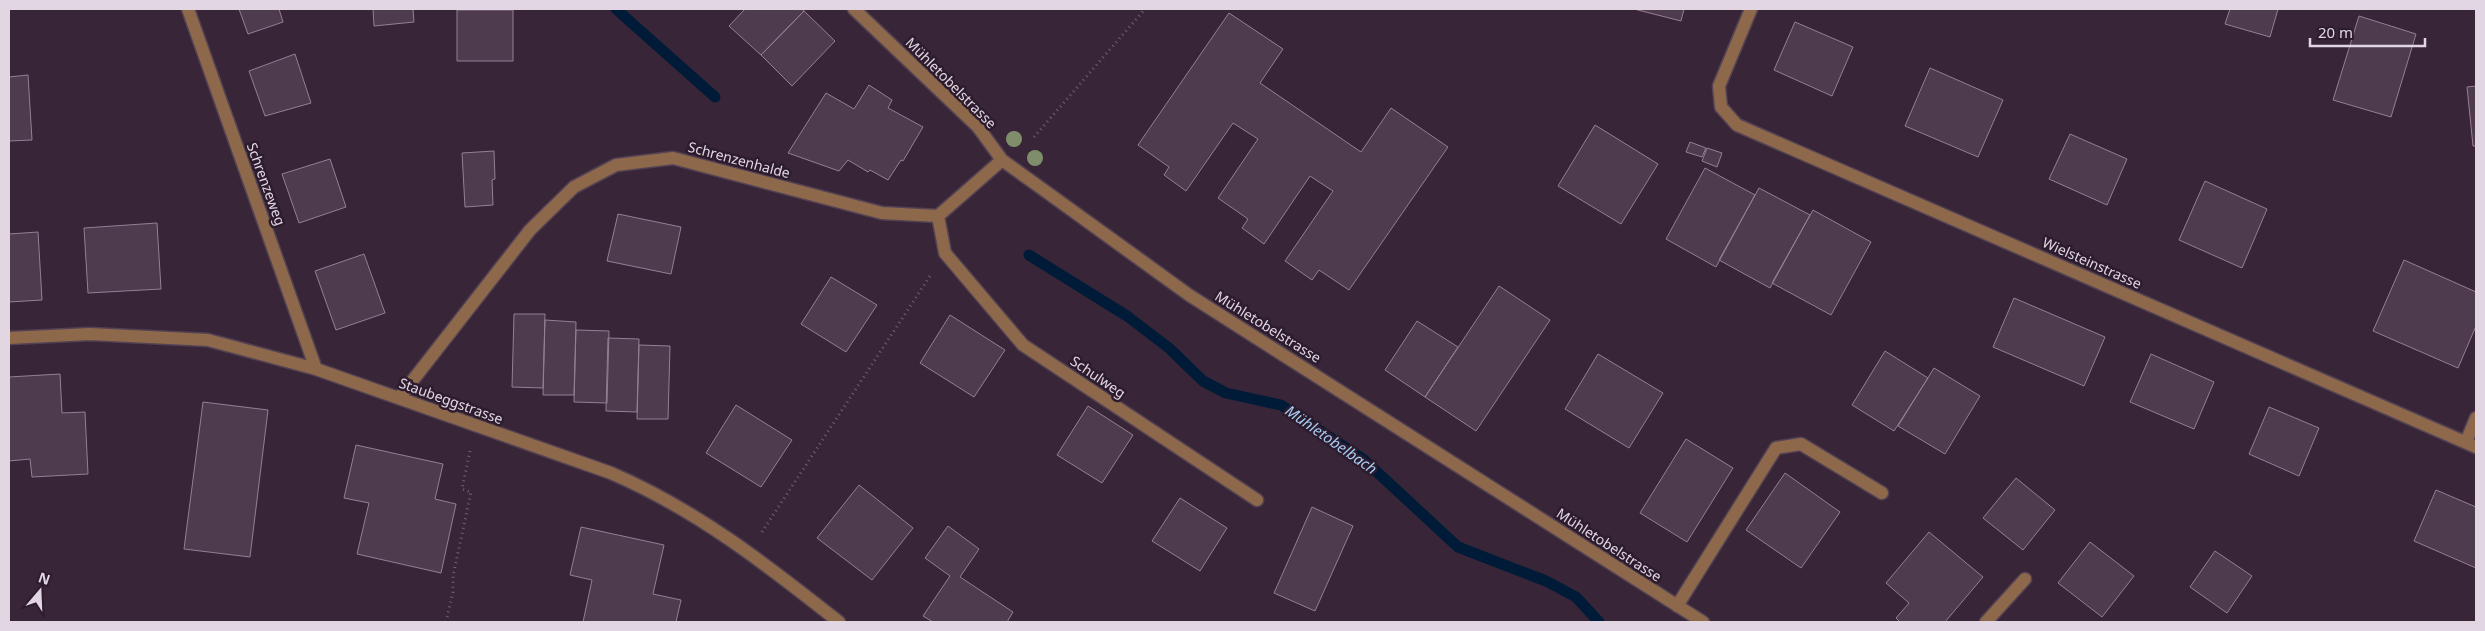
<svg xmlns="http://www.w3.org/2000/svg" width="2485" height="631" font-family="'Noto Sans',sans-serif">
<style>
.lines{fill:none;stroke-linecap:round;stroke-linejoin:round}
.stream{stroke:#001b38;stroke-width:11}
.building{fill:#4e3b4e;stroke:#957f95}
.minor-casing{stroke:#534253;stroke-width:15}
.path{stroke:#706170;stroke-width:3;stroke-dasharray:1 4;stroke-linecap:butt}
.minor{stroke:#8d684a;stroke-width:12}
.tree{fill:#808d6a}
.labels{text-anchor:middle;stroke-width:5;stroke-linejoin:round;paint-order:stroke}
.street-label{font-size:14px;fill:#e1d6e1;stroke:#2d1c2e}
.water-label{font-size:15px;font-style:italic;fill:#a9cff6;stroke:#2d1c2e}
</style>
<rect width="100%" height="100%" fill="#382638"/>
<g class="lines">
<path class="stream" d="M616,9l99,88
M1029,255l98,61 42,32 34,33 23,12 55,12 82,54 95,88 88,34 30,16 23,25"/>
</g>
<path class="building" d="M239,9h40l4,13 -35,12z
M373,9h40l1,13 -40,4z
M745,9h57l2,2 -43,44 -32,-29z
M1634,9h50l-3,12z
M2230,9h48l-8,28 -45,-13z
M457,10h56v51h-56z
M804,11l31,30 -43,45 -31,-31z
M1229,13l54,36 -23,34 101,69 30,-44 57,39 -99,143 -30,-20 -7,10 -27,-19 48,-70 -23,-15 -46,68 -22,-16 6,-9 -30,-21 40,-59 -25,-16 -47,68 -22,-16 5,-8 -31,-22z
M2359,16l57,18 -25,83 -58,-17z
M1795,22l58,25 -21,49 -58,-26z
M295,54l16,49 -46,13 -16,-45z
M1930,68l73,32 -25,57 -73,-31z
M28,75l4,65 -23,1v-64z
M869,85l23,15 -4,8 35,19 -20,34 -2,-1 -13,20 -18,-10 -2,2 -20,-12 -9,11 -51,-18 38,-60 28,16z
M2476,86v60h-3l-6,-59z
M1595,125l63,39 -37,60 -63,-38z
M2070,134l57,25 -20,46 -58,-26z
M1690,142l16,6 -4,9 -16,-5z
M1707,148l15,5 -5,14 -15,-6z
M494,151l1,28 -3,1 1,25 -28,2 -3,-54z
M330,159l16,48 -47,16 -17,-49z
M1705,168l50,27 -39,72 -50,-28z
M2205,181l62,28 -25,59 -63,-28z
M1759,188l51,27 -40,73 -51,-28z
M1813,210l58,32 -40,73 -59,-32z
M618,214l63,13 -10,47 -64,-13z
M157,223l4,66 -73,4 -4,-65z
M38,232l4,68 -33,2v-68z
M364,254l21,59 -49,17 -21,-59z
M2404,260l72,32v34l-18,42 -85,-37z
M831,277l46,28 -31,47 -45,-28z
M1499,286l51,34 -74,111 -51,-34z
M2014,298l91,39 -21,49 -91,-39z
M514,314h31l-2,74 -31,-1z
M950,315l55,35 -31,47 -54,-34z
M545,320l31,2 -2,73h-31z
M1417,321l41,26 -33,50 -40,-27z
M576,330l33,1 -2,72 -33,-1z
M608,338l31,1 -2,73 -31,-1z
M639,345l31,1 -2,73h-31z
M1885,351l43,27 -34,53 -42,-26z
M1598,354l65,39 -34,55 -64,-39z
M2151,354l63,28 -20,47 -64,-27z
M1934,368l46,28 -35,58 -47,-28z
M60,374l2,39 23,-1 3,62 -56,3 -2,-18 -21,2v-84z
M203,402l65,8 -18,147 -66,-8z
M736,405l56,35 -31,47 -55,-34z
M1088,406l45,29 -31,48 -45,-28z
M2269,407l50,21 -20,48 -50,-22z
M1686,439l47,29 -46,74 -47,-29z
M356,445l87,19 -8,35 21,5 -15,69 -84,-19 12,-51 -25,-5z
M1785,473l55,39 -39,56 -55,-38z
M2016,478l39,32 -32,40 -40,-32z
M859,485l54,43 -41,52 -55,-42z
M2436,490l40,17v61l-62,-27z
M1180,498l47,30 -27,43 -48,-30z
M1312,507l41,19 -38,85 -41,-18z
M948,526l31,23 -19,28 53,35 -6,10h-74l-10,-6 27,-40 -25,-18z
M581,527l83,18 -11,49 28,6 -5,22h-93l9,-42 -22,-5z
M1929,532l54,45 -38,45h-45l-4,-4 13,-15 -23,-20z
M2090,542l44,34 -32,41 -44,-34z
M2215,551l37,25 -25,37 -37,-26z"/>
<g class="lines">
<defs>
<path id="minor" d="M188,9l128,360
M854,9l124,118 24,33 39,28 148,107 514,327
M1751,9l-32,77 2,21 16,18 739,322
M938,216l7,37 78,92 234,155
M9,338l81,-4 118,6 108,29 295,104c86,37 156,92 228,149
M399,398l131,-168 44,-43 42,-22 57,-7 209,55 56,3 64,-56
M2466,442l10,-24
M1677,606l99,-158 25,-4 81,49
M1986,622l39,-43"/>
</defs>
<use href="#minor" class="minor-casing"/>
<path class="path" d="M1034,137l111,-128
M762,532l168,-256
M446,622l7,-30v-16l18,-84 -9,-3 8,-38"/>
<use href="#minor" class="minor"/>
</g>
<g class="tree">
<circle cx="1014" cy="139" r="8"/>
<circle cx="1035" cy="158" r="8"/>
</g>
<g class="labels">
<g class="street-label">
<text transform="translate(951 83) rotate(45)" y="5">Mühletobelstrasse</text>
<text transform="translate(739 160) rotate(15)" y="5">Schrenzenhalde</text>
<text transform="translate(266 184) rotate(70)" y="5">Schrenzeweg</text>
<text transform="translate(2092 263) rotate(24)" y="5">Wielsteinstrasse</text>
<text transform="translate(1268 327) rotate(32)" y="5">Mühletobelstrasse</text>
<text transform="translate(1098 377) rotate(34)" y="5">Schulweg</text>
<text transform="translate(451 401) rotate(20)" y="5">Staubeggstrasse</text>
<text transform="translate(1609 545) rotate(33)" y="5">Mühletobelstrasse</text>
</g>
<g class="water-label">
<text transform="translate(1331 440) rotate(35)" y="5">Mühletobelbach</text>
</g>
</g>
<rect width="2485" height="631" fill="none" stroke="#e1d6e1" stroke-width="20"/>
<g transform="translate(40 591) rotate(19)" stroke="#2d1c2e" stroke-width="4" paint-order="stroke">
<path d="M0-4L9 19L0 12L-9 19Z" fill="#e1d6e1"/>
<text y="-8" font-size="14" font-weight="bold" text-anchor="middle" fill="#e1d6e1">N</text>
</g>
<path d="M2310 38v8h115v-8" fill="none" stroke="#e1d6e1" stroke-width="2.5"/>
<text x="2318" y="38" font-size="15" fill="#e1d6e1" stroke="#2d1c2e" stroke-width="4" paint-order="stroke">20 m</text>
</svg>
